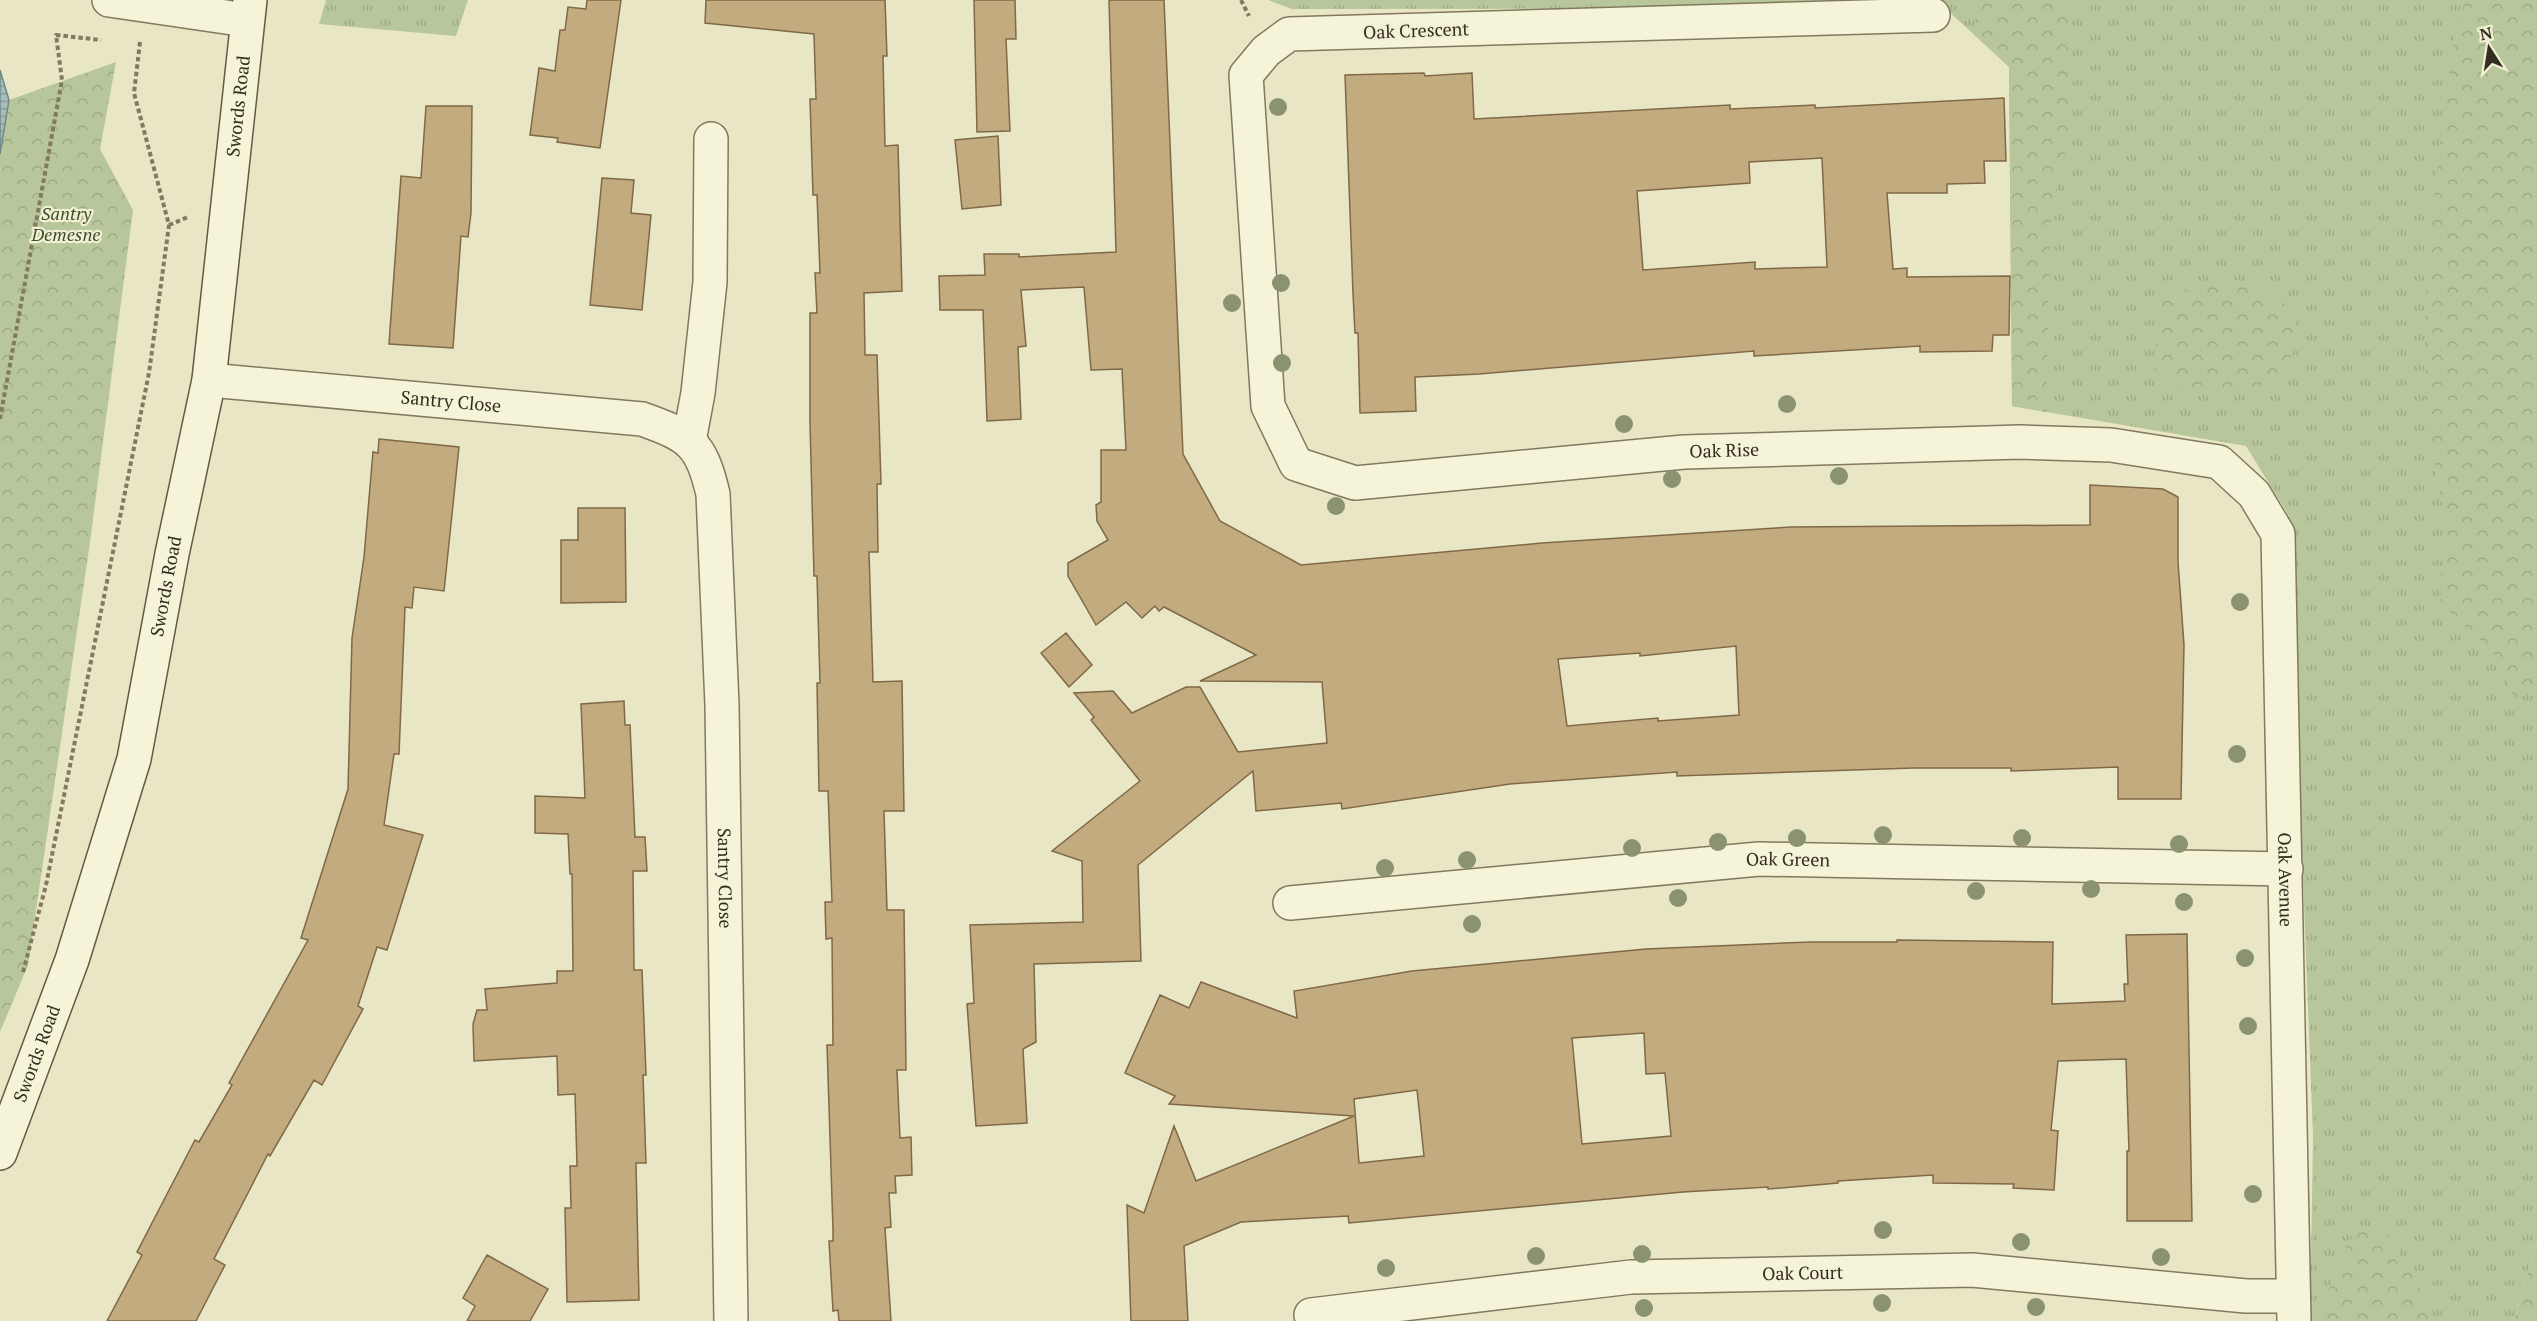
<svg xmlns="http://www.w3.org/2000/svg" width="2537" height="1321" font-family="'PT Serif',serif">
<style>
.grass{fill:url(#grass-tufts)}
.forest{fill:url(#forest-crowns)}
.water{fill:url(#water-rules);stroke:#6f8a89;stroke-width:1.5}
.building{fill:#c3ab80;stroke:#7f6946;stroke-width:1.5;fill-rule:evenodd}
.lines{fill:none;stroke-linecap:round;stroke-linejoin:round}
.minor-casing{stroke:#82795e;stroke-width:36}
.secondary-casing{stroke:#645a41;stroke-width:36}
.path{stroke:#82795e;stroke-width:4;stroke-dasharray:4.5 3;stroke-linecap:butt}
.minor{stroke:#f5f3d8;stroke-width:33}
.secondary{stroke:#f5f3d8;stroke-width:33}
.tree{fill:#8a9270}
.labels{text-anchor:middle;stroke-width:4.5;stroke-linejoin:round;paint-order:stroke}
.street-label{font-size:18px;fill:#342e20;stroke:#f1efd4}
.park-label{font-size:18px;font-style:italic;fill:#3c4e29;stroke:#f1efd4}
</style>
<defs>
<pattern id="grass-tufts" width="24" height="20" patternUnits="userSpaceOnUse" patternTransform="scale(1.5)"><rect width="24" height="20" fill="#b7c69b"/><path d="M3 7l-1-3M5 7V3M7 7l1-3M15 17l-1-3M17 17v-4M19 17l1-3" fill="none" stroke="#9eaa85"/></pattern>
<pattern id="forest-crowns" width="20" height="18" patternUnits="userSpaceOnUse" patternTransform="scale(1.5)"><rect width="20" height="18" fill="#b7c69b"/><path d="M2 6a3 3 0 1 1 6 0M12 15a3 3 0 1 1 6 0" fill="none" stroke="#9eaa85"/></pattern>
<pattern id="water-rules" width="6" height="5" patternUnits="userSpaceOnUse" patternTransform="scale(1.5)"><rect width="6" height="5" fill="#a7bdbb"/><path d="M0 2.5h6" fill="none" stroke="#899a98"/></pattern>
</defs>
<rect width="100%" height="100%" fill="#e9e6c6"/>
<path class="grass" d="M326,0h142l-12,36 -137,-12z
M1268,0h1269v1242l-23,79h-204l3,-184 -24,-621 -43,-70 -234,-40 -3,-339 -64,-59 -653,1z"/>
<path class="forest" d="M1974,0h98l-3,138 -18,72 -5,202 -34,-6 -3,-339 -32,-32z
M2466,0h71v679l-22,21 -18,-42 -57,-56 5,-83 -20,-104v-107l6,-90 25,-194z
M116,62l-16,87 33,61 -43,332 -62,423 -28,67v-878l9,-54z
M2229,278c38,9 81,28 64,74 -4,12 -9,22 -22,28 -22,11 -57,12 -81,7 -12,-2 -26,-12 -37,-18l9,-67 19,-11 17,1z
M2359,1226l28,10 29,41 17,44h-110c7,-42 13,-59 36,-95z
M2537,1242v79h-23z"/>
<path class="water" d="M0,70l9,30 -9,54z"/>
<path class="building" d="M587,0h34l-21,148 -43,-6 1,-4 -28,-3 9,-67 16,3 5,-41h5l3,-23 18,2z
M706,0h179l2,56h-4l2,90 13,-1 4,146 -38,2 1,62h12l4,129h-4l1,68h-9l4,130 29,-1 2,130h-20l3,99h17l2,160h-9l3,68 11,-1 1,38 -17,1 1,17h-7l2,34 -6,1 6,93h-52l-1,-11 -5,1 -4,-70h4v-11l-6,-185h6l-1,-107 -6,1 -1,-37h7l-4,-111h-9l-2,-108h3l-3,-107h-3l-4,-153v-110h7l-2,-40h5l-3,-78h-4l-3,-96h6l-2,-65 -109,-11z
M974,0h41l1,39h-10l4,92 -33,1z
M1109,0h55l19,454 37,67 81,44 241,-22 249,-16 299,-2v-40l73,4 15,8v65l6,83 -3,154h-63v-32l-107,4v-3h-98l-236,8v-4l-167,12 -168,25 -1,-6 -85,8 -3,-40 -115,94 3,96 -107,3 2,78 -13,7 4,74 -51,3 -9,-122 7,-1 -4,-78 113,-3 -1,-61 -30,-10 88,-70 -49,-61 3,-3 -20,-24 39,-2 19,22 54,-26h14l38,65 89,-9 -5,-61 -122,-1 56,-26 -92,-48 -5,4 -4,-5 -13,12 -16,-16 -30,23 -28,-49v-13l40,-23 -11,-19 -1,-16 5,-3v-52h25l-4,-81 -31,1 -7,-83 -63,3 5,56 -8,1 3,72 -34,2 -4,-111h-43l-1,-34 46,-1 -1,-21h35v3l97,-5zM1736,646l3,69 -81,6v-3l-91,8 -9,-67 82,-6v3z
M1424,73l1,3 47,-3 2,46 256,-14v4l85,-4v3l189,-10 2,63h-22l1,22 -38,1v9h-60l6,76 14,-1v9l103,-1 -1,59h-16l-1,16 -72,1v-6l-166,10v-5l-275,23 -64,3 1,34 -56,2 -2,-80h-3l-2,-39 -8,-219zM1822,158l5,109 -72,2v-7l-112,8 -6,-79 113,-8 -1,-21z
M426,106h46l-1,107 -3,24 -7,-1 -8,112 -64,-4 12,-168 20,2z
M998,136l3,69 -39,4 -7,-69z
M602,178l32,2 -3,33 20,2 -9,95 -52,-5z
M379,439l80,8 -15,144 -30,-4 -2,21 -7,-1 -6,147h-5l-10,71 39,10 -36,115 -10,-3 -19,59 5,3 -41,76 -8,-5 -44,76 -2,-2 -54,105 11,6 -29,56h-89l35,-66 -5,-3 58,-112 4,2 33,-57 -3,-2 79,-143 -7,-2 47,-149 4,-151 12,-81 9,-105 5,1z
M578,508h47l1,94 -65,1v-63h17z
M1066,633l26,32 -23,22 -28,-34z
M624,701l1,24h5l5,112h10l2,34h-14l1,99h8l4,105h-3l3,88h-10l3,137 -72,2 -2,-94h6l-1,-42h7l-2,-72 -17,1 -1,-39 -83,5 -1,-37 4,-14h10l-2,-21 72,-6v-12h16l-1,-97h-2l-2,-40 -33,-1v-37l50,2 -4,-94z
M2187,934l5,287h-65v-70h2l-3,-92 -68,2 -7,69 7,1 -4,59 -41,-2 1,-4 -81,-1v-8l-95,6v2l-70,6v-2l-85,5 -334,31 -1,-7 -107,6 -57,24 4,75h-57l-4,-116 17,8 30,-87 22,55 158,-65 -185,-12 6,-8 -50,-23 35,-78 29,13 12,-26 96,36 -3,-27 118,-20 234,-22 164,-7h87v-2l156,2 -1,62 73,-3 -1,-17h4l-2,-49zM1644,1033l2,41 19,-1 6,63 -89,8 -10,-106zM1417,1090l7,66 -65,7 -5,-64z
M487,1255l61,34 -18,32h-63l8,-15 -12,-8z"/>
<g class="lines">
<defs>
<g id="minor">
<path d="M109,0l137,20"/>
<path id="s1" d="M1933,15l-644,19 -23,17 -20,24 22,331 28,58 59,19 329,-31 336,-10 91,3 108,17 35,32 24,40 16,787"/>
<path id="s2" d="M209,380l433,39c48,17 59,24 71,75l9,211 9,616"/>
<path d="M689,441l9,-48 12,-111 1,-143"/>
<path id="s3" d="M1290,903l469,-44 527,10"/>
<path id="s4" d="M1311,1315l320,-38 341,-7 274,26h47"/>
</g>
<g id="secondary">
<path id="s5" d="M0,1153l72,-193 62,-201 38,-205 37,-174 41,-380"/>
</g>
</defs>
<use href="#minor" class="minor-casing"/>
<use href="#secondary" class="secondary-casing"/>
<path class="path" d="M1241,0l8,16
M169,225l19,-8
M0,419l62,-339 -6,-45 45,5
M23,972l23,-87 103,-512 20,-148 -35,-132 6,-51"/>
<use href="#minor" class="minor"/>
<use href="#secondary" class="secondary"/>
</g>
<g class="tree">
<circle cx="1278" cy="107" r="9"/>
<circle cx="1281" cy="283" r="9"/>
<circle cx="1232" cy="303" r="9"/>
<circle cx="1282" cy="363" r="9"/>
<circle cx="1787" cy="404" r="9"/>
<circle cx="1624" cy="424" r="9"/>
<circle cx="1839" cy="476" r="9"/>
<circle cx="1672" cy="479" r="9"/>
<circle cx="1336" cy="506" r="9"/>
<circle cx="2240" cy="602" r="9"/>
<circle cx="2237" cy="754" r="9"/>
<circle cx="1883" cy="835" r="9"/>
<circle cx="1797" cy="838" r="9"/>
<circle cx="2022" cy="838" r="9"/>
<circle cx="1718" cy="842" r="9"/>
<circle cx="2179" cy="844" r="9"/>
<circle cx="1632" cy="848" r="9"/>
<circle cx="1467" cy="860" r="9"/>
<circle cx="1385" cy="868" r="9"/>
<circle cx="2091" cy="889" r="9"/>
<circle cx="1976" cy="891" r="9"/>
<circle cx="1678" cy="898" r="9"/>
<circle cx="2184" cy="902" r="9"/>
<circle cx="1472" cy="924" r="9"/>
<circle cx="2245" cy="958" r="9"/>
<circle cx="2248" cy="1026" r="9"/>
<circle cx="2253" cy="1194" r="9"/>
<circle cx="1883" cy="1230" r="9"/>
<circle cx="2021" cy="1242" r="9"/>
<circle cx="1642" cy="1254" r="9"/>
<circle cx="1536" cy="1256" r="9"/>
<circle cx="2161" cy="1257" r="9"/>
<circle cx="1386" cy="1268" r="9"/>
<circle cx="1882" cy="1303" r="9"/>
<circle cx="2036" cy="1307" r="9"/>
<circle cx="1644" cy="1308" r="9"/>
</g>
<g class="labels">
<g class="street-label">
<text transform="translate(1416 31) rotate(-2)" y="6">Oak Crescent</text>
<text dy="6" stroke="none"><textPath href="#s5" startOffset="1078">Swords Road</textPath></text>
<text dy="6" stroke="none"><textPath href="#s2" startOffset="243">Santry Close</textPath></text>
<text dy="6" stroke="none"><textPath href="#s1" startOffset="1533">Oak Rise</textPath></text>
<text dy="6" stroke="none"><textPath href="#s5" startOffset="592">Swords Road</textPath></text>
<text dy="6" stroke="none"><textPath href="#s3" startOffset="500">Oak Green</textPath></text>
<text dy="6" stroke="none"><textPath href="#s2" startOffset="930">Santry Close</textPath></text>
<text dy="6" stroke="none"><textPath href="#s1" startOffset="2469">Oak Avenue</textPath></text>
<text dy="6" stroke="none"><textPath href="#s5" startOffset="106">Swords Road</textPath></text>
<text dy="6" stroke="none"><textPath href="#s4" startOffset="494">Oak Court</textPath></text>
</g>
<g class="park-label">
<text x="66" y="220">Santry<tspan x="66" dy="21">Demesne</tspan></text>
</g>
</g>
<g transform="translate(2489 48) rotate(348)" stroke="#f1efd4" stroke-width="4.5" paint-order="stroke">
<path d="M0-4.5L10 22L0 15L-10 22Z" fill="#342e20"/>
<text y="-9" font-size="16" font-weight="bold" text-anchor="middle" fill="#342e20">N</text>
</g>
</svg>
